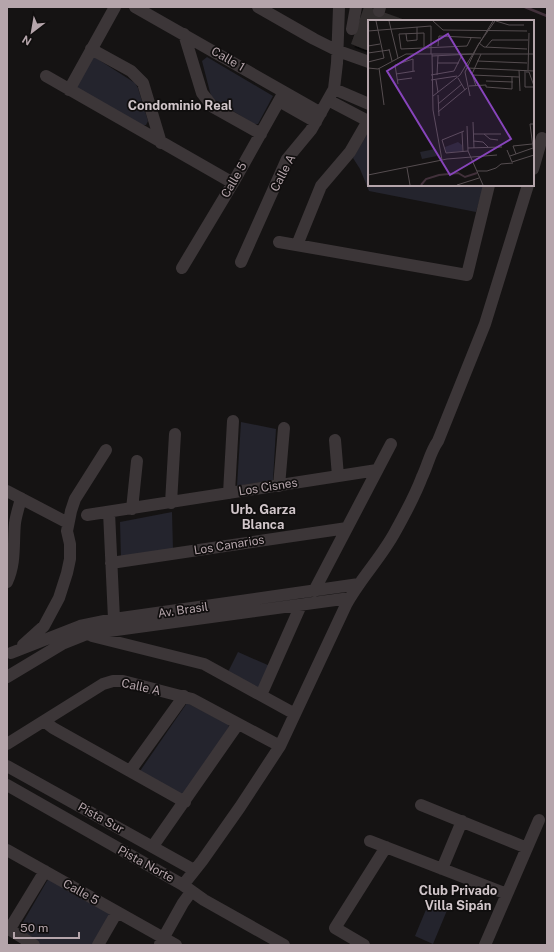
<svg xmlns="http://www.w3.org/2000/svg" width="554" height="952" font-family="'Public Sans',sans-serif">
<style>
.green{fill:#24242d}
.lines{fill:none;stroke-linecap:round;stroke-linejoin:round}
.stream{stroke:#42313b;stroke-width:2.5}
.building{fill:#312e2e;filter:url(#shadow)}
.minor{stroke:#3c3638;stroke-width:12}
.labels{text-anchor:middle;stroke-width:3.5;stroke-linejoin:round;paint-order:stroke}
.street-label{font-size:12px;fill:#b5a5ab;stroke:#100e0e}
.neighbourhood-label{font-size:13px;font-weight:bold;fill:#d1c6ca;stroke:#100e0e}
.inset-river{fill:none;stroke:#42313b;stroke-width:2}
.inset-road{fill:none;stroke:#554d50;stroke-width:1}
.view{fill:#8744bb;fill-opacity:0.15;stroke:#8744bb;stroke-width:2}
.inset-edge{fill:none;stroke:#b5a5ab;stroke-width:2}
</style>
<defs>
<filter id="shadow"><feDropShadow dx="3.5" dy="3.5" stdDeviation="0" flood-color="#0009"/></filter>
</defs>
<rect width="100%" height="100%" fill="#151313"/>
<path class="green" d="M207,57l66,39 -15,28h-4l-39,-24 -4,-4 -9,-35z
M92,58h4l39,25 3,5 10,33 -2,4h-4l-65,-37v-5z
M369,131v54h115l-8,27 -107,-21 -9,-22 -7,-11z
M241,422l35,7 -3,51 -36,6z
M172,512l1,38 -52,9 -1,-37z
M238,652l32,14 -10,25 -33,-17z
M187,703l41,21 1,3 -45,69 -44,-25z
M49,879l61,35 -16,31h-54l-21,-16 28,-48z
M430,900l18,8 -15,36 -18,-8z"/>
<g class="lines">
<path class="stream" d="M525,7l22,9"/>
</g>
<path class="building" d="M364,7h5l39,14h-39v30l-18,-7z"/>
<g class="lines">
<path class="minor" d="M135,7l186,106
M258,7l56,32 24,12 31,11
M379,11l1,-4
M352,29l4,-22
M184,34l18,59 11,14 48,27
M91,49l40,22 12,12 18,60
M46,76l187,107
M334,89l35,15
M69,90l46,-83
M328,100l40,21
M279,101l37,21
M533,169l9,-31
M279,242l188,33 22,-90
M297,245l24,-59 29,-34 19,-33
M241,262l46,-103 24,-29 23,-41 3,-26 2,-56
M182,268l51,-85 51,-91
M335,440l3,36
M279,486l5,-58
M7,491l61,32
M229,493l4,-72
M171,503l4,-69
M132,509l5,-48
M109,512l5,107
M87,515l290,-45
M111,563l236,-35
M7,582c9,-19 6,-39 8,-59 1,-8 4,-16 6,-25
M314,591l77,-147
M92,636l112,28 91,50
M23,645l21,-19 15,-28 8,-25 3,-14v-15l-3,-13 4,-20 4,-12 31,-49
M11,653l69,-27 34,-7 245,-35
M7,677l55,-33 25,-10 263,-36
M261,695l40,-90
M44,721l9,7 132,74
M7,744l96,-60 10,-3h10l69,18 88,47
M7,766l187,104
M130,771l54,-75
M7,785l176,100 21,15 80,45
M421,805l106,43
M370,841l137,53
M153,846l85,-122
M7,850l169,95
M442,869l20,-48
M183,885l19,-24 38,-54 40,-61 66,-141c14,-26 35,-47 49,-73 10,-18 20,-36 27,-55 6,-12 8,-25 16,-36l47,-117 43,-139
M7,928l27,17
M9,930l36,-59
M160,944l23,-41 8,-11
M98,945l19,-33
M364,945l-29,-17 51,-81
M485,945l54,-125"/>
</g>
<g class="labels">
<g class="street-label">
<text transform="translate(228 59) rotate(30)" y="4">Calle 1</text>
<text transform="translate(283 173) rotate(-62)" y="4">Calle A</text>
<text transform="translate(234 180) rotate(-60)" y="4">Calle 5</text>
<text transform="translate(268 487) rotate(-9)" y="4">Los Cisnes</text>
<text transform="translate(229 545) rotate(-9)" y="4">Los Canarios</text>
<text transform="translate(183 610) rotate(-8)" y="4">Av. Brasil</text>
<text transform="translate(141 687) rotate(12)" y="4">Calle A</text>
<text transform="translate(101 818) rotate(29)" y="4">Pista Sur</text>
<text transform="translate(146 864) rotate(29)" y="4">Pista Norte</text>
<text transform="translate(81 892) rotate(29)" y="4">Calle 5</text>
</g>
<g class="neighbourhood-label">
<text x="180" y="110">Condominio Real</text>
<text x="263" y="514">Urb. Garza<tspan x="263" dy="15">Blanca</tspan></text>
<text x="458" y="895">Club Privado<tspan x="458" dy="15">Villa Sipán</tspan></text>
</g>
</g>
<g transform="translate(368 20)">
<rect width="166" height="166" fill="#151313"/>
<path d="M90,122l4,3v6l-16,2 -1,-6zM67,129l2,7 -15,3 -2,-7z" fill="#24242d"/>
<path class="inset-river" d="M53,165l5,-6 13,-4 19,-2 7,4 12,-4"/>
<path class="inset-road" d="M21,1l9,37M65,1l10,9 84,1M128,1l13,4h15M63,6v28M0,11l63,-5M38,14l1,7 10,-1v-13M111,23l5,4 43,2M0,26l12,-2M70,26l1,-10 42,2M56,27v-14l-25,1 2,15 66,-3 4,-8M118,27l6,-7h36M21,29l3,12M0,33l21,-3M64,34l1,56 9,50M64,36l40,-2M109,41l50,2M0,42l16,-4 -8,-37M70,43h21M0,48l10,1 28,-15h127M11,48l5,37M99,48l67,3M151,50l1,21M157,50v17h9M160,50l1,-37M158,52h3l5,14M28,54l19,-3M63,55l23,-4 8,-16M69,55l1,-19M104,55l47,2M90,58l7,12M29,60l15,-2M63,60l26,-4M68,60l2,12M118,61l27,1M30,64l-3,-19 18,-6v12M118,65v2l26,2v-12M101,66l17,-1M108,66l-4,-12 9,-20M70,75l1,21M65,76l27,-21 33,-54M102,76l-5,-24 13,-27 17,-24M70,84l24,-20M70,92l29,-24M105,102l1,26M99,106l1,25 15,34M96,111l-22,9 4,13 22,-2M94,112l1,20M105,114h28M116,114l6,5 8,1M105,121l10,1 5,5M100,128l34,-1M139,130l5,12 22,-7M148,134l-3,-8 19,-2M166,135l-4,-31h4M142,136l23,-8M39,148l3,17M109,151h10l9,-3 5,-4 12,-1M0,155l79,-16 50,-4M89,165l22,-7"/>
<path class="view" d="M80,14l63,105 -61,36 -63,-104z"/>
<rect width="166" height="166" class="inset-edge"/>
</g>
<rect width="554" height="952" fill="none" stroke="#b5a5ab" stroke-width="16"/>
<g transform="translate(32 32) rotate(211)" stroke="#100e0e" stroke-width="3" paint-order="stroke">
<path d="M0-3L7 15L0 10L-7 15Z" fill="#b5a5ab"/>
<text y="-6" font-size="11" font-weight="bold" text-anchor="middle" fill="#b5a5ab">N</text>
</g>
<path d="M14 932v6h65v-6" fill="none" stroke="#b5a5ab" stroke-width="2"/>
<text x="20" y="932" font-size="12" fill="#b5a5ab" stroke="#100e0e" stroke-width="3" paint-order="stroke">50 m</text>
</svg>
